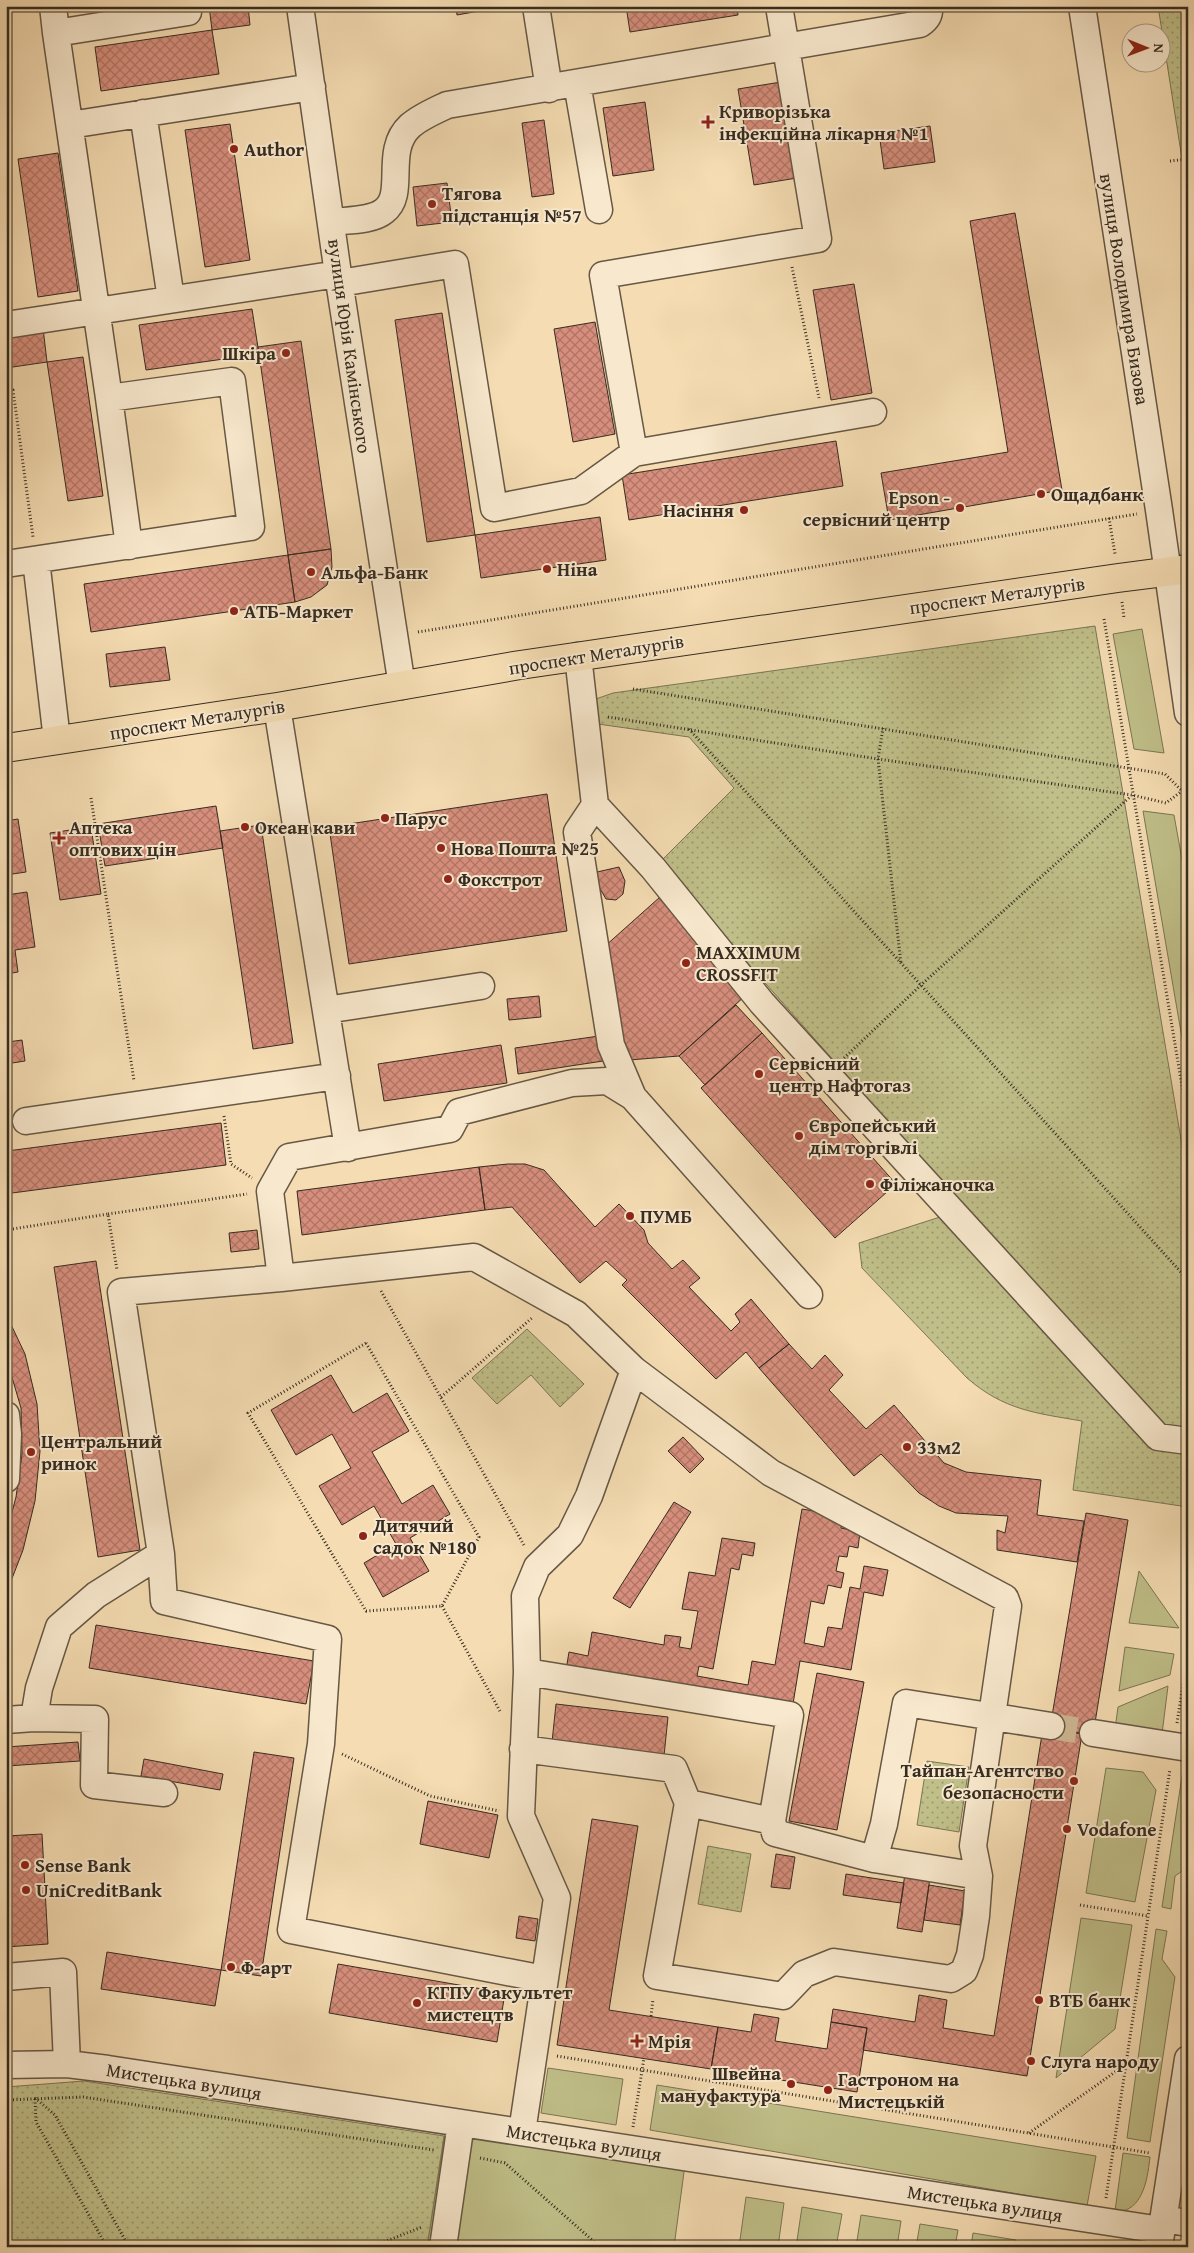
<svg xmlns="http://www.w3.org/2000/svg" width="1194" height="2253" font-family="'Gentium Book Plus',serif">
<style>
.green{fill:#c0bf89;stroke:#7b7655}
.park{fill:url(#park-dots);stroke:#7b7655}
.building{fill:url(#building-cross-hatch);stroke:#362c21}
.lines{fill:none;stroke-linecap:round;stroke-linejoin:round}
.minor-tunnel{stroke:#cfb995;stroke-width:26;stroke-dasharray:26 13;stroke-linecap:butt}
.minor-casing{stroke:#665845;stroke-width:29}
.major-casing{stroke:#362c21;stroke-width:30}
.path{stroke:#362c21;stroke-width:3;stroke-dasharray:1 2.5;stroke-linecap:butt}
.minor{stroke:#f8e8cd;stroke-width:26}
.major{stroke:#f5dcb2;stroke-width:28}
.poi-dot{fill:#8f2418;stroke:#f8e8cd;stroke-width:2}
.labels{text-anchor:middle;stroke-width:4;stroke-linejoin:round;paint-order:stroke}
.poi-label{font-size:19px;font-weight:bold;fill:#362c21;stroke:#f8e8cd;text-anchor:start}
.street-label{font-size:19px;fill:#362c21;stroke:#f8e8cd}
</style>
<defs>
<pattern id="park-dots" width="8" height="8" patternUnits="userSpaceOnUse" patternTransform="scale(1.25)"><rect width="8" height="8" fill="#c0bf89"/><path d="M2 2h.1M6 6h.1" fill="none" stroke="#9d9b70" stroke-width="1.8" stroke-linecap="round"/></pattern>
<pattern id="building-cross-hatch" width="8" height="8" patternUnits="userSpaceOnUse" patternTransform="scale(1.25)"><rect width="8" height="8" fill="#d78e7c"/><path d="M0 0l8 8M0 8l8-8" fill="none" stroke="#af7465"/></pattern>
</defs>
<rect width="100%" height="100%" fill="#f5dcb2"/>
<filter id="stains"><feTurbulence type="fractalNoise" baseFrequency=".004" numOctaves="4"/><feColorMatrix values="0 0 0 0 .2 0 0 0 0 .09 0 0 0 0 .02 0 0 0 .5 -.17"/></filter>
<radialGradient id="worn" r=".72"><stop offset=".6" stop-color="#630" stop-opacity="0"/><stop offset="1" stop-color="#630" stop-opacity=".3"/></radialGradient>
<path class="green" d="M1142,629l22,124 -30,-4 -21,-115z
M1143,811l31,4 14,78v180z
M1139,1571l40,57 -50,-5z
M1125,1647l49,7 -4,21 -51,16z
M1168,1686l-6,48 -47,-5 3,-22z
M1184,1763l4,1v103l-13,9 -4,33 -9,-2z
M1106,1768l37,4 13,18 -21,112 -49,-9z
M1081,1918l51,7 -17,104 -59,49z
M1156,1929l11,2 -5,28 13,18 -25,165 -23,-4z
M548,2068l75,11 -7,46 -75,-12z
M657,2085l439,71 -9,50 -437,-76z
M447,2121l239,36 -12,90h-247z
M1123,2153l27,4c-2,17 -5,45 -24,53 -3,1 -8,0 -11,1z
M746,2197l38,6 -6,44h-39z
M802,2207l40,7 -6,33h-40z
M861,2215l40,6 -4,26h-41z
M920,2224l38,6 -3,17h-39z
M973,2233l43,7 -1,7h-44z"/>
<path class="park" d="M1158,6h30v191z
M1095,626l93,555v326l-115,-17 9,-69c-47,-8 -78,-11 -115,-43l-105,-110 -3,-25 106,-34 -306,-346 75,-75 -45,-51 -98,-14 2,-23 20,-7z
M527,1329l57,55 -24,23 -29,-32 -34,29 -25,-26z
M927,1761l42,6 -10,65 -42,-7z
M708,1846l43,8 -10,58 -43,-8z
M84,2081l360,55 -17,111h-421v-160z"/>
<path class="building" d="M209,6h39l2,19 -38,5z
M456,6h51l-50,9z
M626,6h111l1,9 -108,17z
M212,30l7,44 -118,17 -6,-44z
M781,82l16,96 -43,7 -16,-96z
M645,102l9,68 -41,6 -10,-68z
M544,120l10,74 -22,3 -10,-74z
M230,124l20,136 -45,7 -20,-137z
M930,126l5,36 -51,7 -5,-36z
M58,153l20,138 -40,6 -20,-138z
M447,183l5,39 -35,4 -4,-39z
M1015,213l47,277 -173,30 -8,-47 127,-21 -38,-231z
M854,284l18,109 -41,7 -18,-110z
M252,309l7,45 -113,16 -7,-45z
M442,313l33,222 -48,7 -32,-222z
M595,322l20,112 -42,8 -19,-113z
M43,328l4,34 -41,6v-34z
M301,341l30,208 -43,6 -30,-208z
M83,357l20,139 -35,5 -21,-139z
M836,441l7,45 -214,34 -7,-45z
M600,517l6,43 -125,18 -6,-43z
M331,549l1,18 -5,18 -16,12 -16,5 -7,-47z
M288,555l7,47 -204,30 -7,-48z
M6,600l5,32h-5z
M165,647l5,33 -60,7 -4,-33z
M547,794l20,137 -218,33 -20,-137z
M216,806l7,42 -118,18 -7,-42z
M18,819l8,53 -20,3v-54z
M261,825l32,218 -40,6 -33,-218z
M91,827l10,67 -41,6 -10,-67z
M619,867l6,14 -2,13 -7,6 -10,-1 -7,-12 -2,-15z
M27,892l8,55 -20,3 3,22 -12,2v-79z
M660,897l86,98 -67,61 -50,4 -10,-17 -15,-96z
M539,996l2,21 -32,3 -2,-21z
M736,1005l26,28 -57,52 -26,-29z
M6,1031l2,11 14,-2 3,21 -19,3z
M762,1033l134,151 -61,54 -134,-150z
M599,1036l4,25 -85,13 -3,-26z
M501,1045l6,38 -123,18 -6,-37z
M221,1123l5,42 -214,28 -5,-42z
M508,1164h17l19,6 51,57 24,-23 25,26 4,13 24,26 11,-9 17,18 -11,9 42,44 9,-9 -5,-8 16,-15 38,45 -30,24 -13,-16 -30,27 -94,-94 5,-5 -21,-19 -26,22 -68,-76 -27,3 -6,-43z
M479,1167l6,43 -183,25 -5,-44z
M257,1230l2,19 -28,3 -2,-19z
M96,1261l44,289 -42,7 -44,-290z
M6,1314l19,40 12,50 3,47 -5,50 -12,49 -17,44v-59l10,-38 6,-43 -1,-46 -15,-51z
M789,1344l23,25 13,-14 18,20 -14,15 37,39 28,-24 50,58 22,9 75,8 -4,35 47,6 -7,41 -80,-12v-20l8,3 3,-17 -52,-3 -17,-7 -20,-13 -38,-39 -27,22 -95,-108z
M331,1375l22,38 34,-20 22,38 -37,21 30,52 31,-19 17,29 -40,24 19,33 -46,26 -19,-34 32,-19 -22,-38 -32,19 -23,-39 32,-18 -19,-34 -36,21 -25,-45z
M683,1437l21,22 -14,14 -22,-22z
M674,1502l17,10 -61,96 -17,-10z
M802,1509l41,7 -2,12 19,4 -2,16 -9,-2 -2,11 -8,-1 -3,15 8,2 -3,15 -13,-3 -4,19 -13,-3 -7,42 20,4 4,-20 14,2 8,-42 10,2 4,-23 24,4 -5,26 -19,-4 -13,78 -51,-9 -8,49 -226,-40 3,-18 19,4 4,-24 72,13 1,-10 16,2 -2,10 12,2 7,-38 -16,-2 7,-37 26,4 7,-38 33,5 -2,13 -11,-2 -3,16 -8,-2 -18,101 -14,-3 -2,10 51,9 4,-24 23,4z
M1086,1513l42,7 -35,215 -43,-7z
M96,1625l218,36 -8,43 -217,-36z
M817,1673l47,9 -27,148 -48,-9z
M556,1704l112,13 -4,39 -112,-14z
M1043,1728l39,6 -55,342 -164,-26 4,-22 -36,-6 2,-13 82,13 4,-27 28,5 -4,28 51,8z
M78,1742l2,19 -73,5 2,18h-3v-37z
M254,1752l40,6 -33,218 -40,-6z
M144,1759l79,15 -3,16 -79,-14z
M428,1801l70,14 -9,43 -69,-14z
M592,1819l46,7 -29,184 109,17 -7,42 -154,-24z
M42,1834l6,110 -42,3v-111z
M776,1854l19,3 -5,32 -19,-2z
M906,1867l25,4 -9,61 -25,-4z
M846,1874l58,9 -3,20 -58,-8z
M929,1885l36,6 -5,34 -36,-5z
M519,1916l19,3 -3,22 -19,-3z
M107,1952l114,18 -6,36 -114,-17z
M338,1964l167,29 -8,49 -168,-29z
M754,2014l25,4 -4,23 52,8 4,-27 36,6 -10,64 -146,-23 7,-42 33,5z"/>
<g class="lines">
<path class="minor-tunnel" d="M1051,1726l42,7"/>
<defs>
<path id="minor" d="M53,6l3,27
M300,6l38,268 64,412
M536,6l13,83
M1082,6l77,504 29,203
M577,83l22,127
M143,113l28,186
M70,125l242,-38
M332,222c15,-2 40,-1 52,-11 23,-17 -1,-60 26,-85 10,-9 24,-15 37,-21l473,-81c7,-5 10,-9 9,-18
M340,283l115,-19 39,244 87,-17 53,-38 -31,-178 215,-36 -39,-233
M6,325l332,-51
M109,398l20,148
M634,453l239,-41
M36,560l21,180
M6,564l245,-37 -19,-146 -123,17 -53,-365 132,-21 -1,-6
M578,656l17,149 58,63 109,135 396,434 30,4
M277,707l71,441
M595,805l-18,27 34,213 22,52
M326,1010l155,-24
M26,1121l311,-45
M281,1278l193,-21 102,57 58,56 137,103 234,125 3,8 -35,240 6,30 -3,40 -6,39 -6,16 -13,8 -117,-17 -30,12 -21,22 -126,-20 31,-173 -14,-34 -151,-20
M6,1415l2,19 -2,45
M527,1672l263,43 -18,106 3,12 99,26 105,17
M34,1718l5,-30 20,-61 37,-32 65,-41
M6,1720l28,-2 61,1 -1,66 70,8
M1093,1733l95,15
M688,1803l84,18
M874,1859l10,-35 22,-121 145,23
M6,1977l57,-5 4,92
M544,1979l-253,-49 30,-186 7,-105 -164,-38 -3,-47 -40,-262 160,-14 -11,-87 19,-34 161,-28 9,-17 113,-29 35,-2 26,16 176,198
M6,2065l61,-1 41,5 1053,161
M522,2132l35,-234 -36,-82 6,-144 -2,-76 12,-29 33,-32 19,-39 45,-126
M1163,2219l25,4
M443,2247l18,-124
M1159,2247l29,-188"/>
<path id="major" d="M6,748l271,-41 243,-42 598,-87 70,-9"/>
</defs>
<use href="#minor" class="minor-casing"/>
<use href="#major" class="major-casing"/>
<path class="path" d="M1170,161l18,-2
M792,267l27,131
M6,391l7,-1 20,147
M1109,518l6,36
M1122,602l2,16
M1104,619l84,503
M418,632l719,-118
M633,689l532,85 17,17 6,1
M608,717l270,42 254,36 34,8 16,-12
M883,728l-5,31 23,205
M689,729l499,551
M91,798l43,283
M844,1058l77,-73 210,-189
M224,1116l7,48 21,14
M108,1214l139,-20
M6,1230l102,-16 9,56
M381,1291l144,256
M366,1343l113,194 -37,69 -76,5 -118,-198z
M441,1397l92,-80
M442,1606l59,107
M1177,1723l11,-71
M342,1754l88,42 69,15
M1080,1905l68,11
M651,2016l2,-17
M557,2056l593,97
M35,2098l20,17 74,132
M35,2099l1,23 71,125
M6,2100l77,-3 351,53
M633,2127l11,-69
M1029,2133l96,-68
M480,2158l25,5 95,84
M1106,2198l64,-429
M371,2247l51,-20"/>
<use href="#minor" class="minor"/>
<use href="#major" class="major"/>
</g>
<g class="poi-dot">
<path d="M705.5 114.5h5v5h5v5h-5v5h-5v-5h-5v-5h5z"/>
<circle cx="234" cy="149" r="5"/>
<circle cx="432" cy="204" r="5"/>
<circle cx="286" cy="353" r="5"/>
<circle cx="1041" cy="494" r="5"/>
<circle cx="960" cy="508" r="5"/>
<circle cx="744" cy="510" r="5"/>
<circle cx="547" cy="569" r="5"/>
<circle cx="311" cy="572" r="5"/>
<circle cx="234" cy="611" r="5"/>
<circle cx="385" cy="818" r="5"/>
<circle cx="245" cy="827" r="5"/>
<path d="M56.5 830.5h5v5h5v5h-5v5h-5v-5h-5v-5h5z"/>
<circle cx="441" cy="848" r="5"/>
<circle cx="448" cy="879" r="5"/>
<circle cx="686" cy="963" r="5"/>
<circle cx="759" cy="1074" r="5"/>
<circle cx="799" cy="1136" r="5"/>
<circle cx="870" cy="1184" r="5"/>
<circle cx="630" cy="1216" r="5"/>
<circle cx="907" cy="1447" r="5"/>
<circle cx="31" cy="1452" r="5"/>
<circle cx="363" cy="1536" r="5"/>
<circle cx="1074" cy="1781" r="5"/>
<circle cx="1067" cy="1829" r="5"/>
<circle cx="25" cy="1865" r="5"/>
<circle cx="26" cy="1890" r="5"/>
<circle cx="231" cy="1967" r="5"/>
<circle cx="1039" cy="2000" r="5"/>
<circle cx="417" cy="2003" r="5"/>
<path d="M634.5 2033.5h5v5h5v5h-5v5h-5v-5h-5v-5h5z"/>
<circle cx="1031" cy="2061" r="5"/>
<circle cx="791" cy="2084" r="5"/>
<circle cx="828" cy="2090" r="5"/>
</g>
<g class="labels">
<g class="poi-label">
<text x="719" y="118">Криворізька<tspan x="719" dy="22">інфекційна лікарня №1</tspan></text>
<text x="244" y="156">Author</text>
<text x="442" y="200">Тягова<tspan x="442" dy="22">підстанція №57</tspan></text>
<text x="276" y="360" text-anchor="end">Шкіра</text>
<text x="1051" y="501">Ощадбанк</text>
<text x="950" y="504" text-anchor="end">Epson -<tspan x="950" dy="22">сервісний центр</tspan></text>
<text x="734" y="517" text-anchor="end">Насіння</text>
<text x="557" y="576">Ніна</text>
<text x="321" y="579">Альфа-Банк</text>
<text x="244" y="618">АТБ-Маркет</text>
<text x="395" y="825">Парус</text>
<text x="69" y="834">Аптека<tspan x="69" dy="22">оптових цін</tspan></text>
<text x="255" y="834">Океан кави</text>
<text x="451" y="855">Нова Пошта №25</text>
<text x="458" y="886">Фокстрот</text>
<text x="696" y="959">MAXXIMUM<tspan x="696" dy="22">CROSSFIT</tspan></text>
<text x="769" y="1070">Сервісний<tspan x="769" dy="22">центр Нафтогаз</tspan></text>
<text x="809" y="1132">Європейський<tspan x="809" dy="22">дім торгівлі</tspan></text>
<text x="880" y="1191">Філіжаночка</text>
<text x="640" y="1223">ПУМБ</text>
<text x="41" y="1448">Центральний<tspan x="41" dy="22">ринок</tspan></text>
<text x="917" y="1454">33м2</text>
<text x="373" y="1532">Дитячий<tspan x="373" dy="22">садок №180</tspan></text>
<text x="1064" y="1777" text-anchor="end">Тайпан-Агентство<tspan x="1064" dy="22">безопасности</tspan></text>
<text x="1077" y="1836">Vodafone</text>
<text x="35" y="1872">Sense Bank</text>
<text x="36" y="1897">UniCreditBank</text>
<text x="241" y="1974">Ф-арт</text>
<text x="427" y="1999">КГПУ Факультет<tspan x="427" dy="22">мистецтв</tspan></text>
<text x="1049" y="2007">ВТБ банк</text>
<text x="648" y="2048">Мрія</text>
<text x="1041" y="2068">Слуга народу</text>
<text x="781" y="2080" text-anchor="end">Швейна<tspan x="781" dy="22">мануфактура</tspan></text>
<text x="838" y="2086">Гастроном на<tspan x="838" dy="22">Мистецькій</tspan></text>
</g>
<g class="street-label">
<text transform="translate(1125 289) rotate(81)" y="7">вулиця Володимира Бизова</text>
<text transform="translate(350 346) rotate(82)" y="7">вулиця Юрія Камінського</text>
<text transform="translate(997 595) rotate(-8)" y="7">проспект Металургів</text>
<text transform="translate(596 654) rotate(-9)" y="7">проспект Металургів</text>
<text transform="translate(197 719) rotate(-9)" y="7">проспект Металургів</text>
<text transform="translate(184 2081) rotate(9)" y="7">Мистецька вулиця</text>
<text transform="translate(584 2142) rotate(9)" y="7">Мистецька вулиця</text>
<text transform="translate(985 2203) rotate(9)" y="7">Мистецька вулиця</text>
</g>
</g>
<rect width="1194" height="2253" fill="none" stroke="#f5dcb2" stroke-width="25"/>
<rect x="8" y="8" width="1179" height="2238" fill="none" stroke="#362c21" stroke-width="2.5"/>
<rect x="12" y="12" width="1169" height="2228" fill="none" stroke="#362c21"/>
<g transform="translate(1146 48) rotate(91)"><circle r="24" fill="#f8e8cd" stroke="#aa9d88"/>
<path d="M0-4L9 19L0 12L-9 19Z" fill="#8f2418"/>
<text y="-8" font-size="14" font-weight="bold" text-anchor="middle" fill="#362c21">N</text>
</g>
<rect width="100%" height="100%" filter="url(#stains)"/>
<rect width="100%" height="100%" fill="url(#worn)"/>
</svg>
